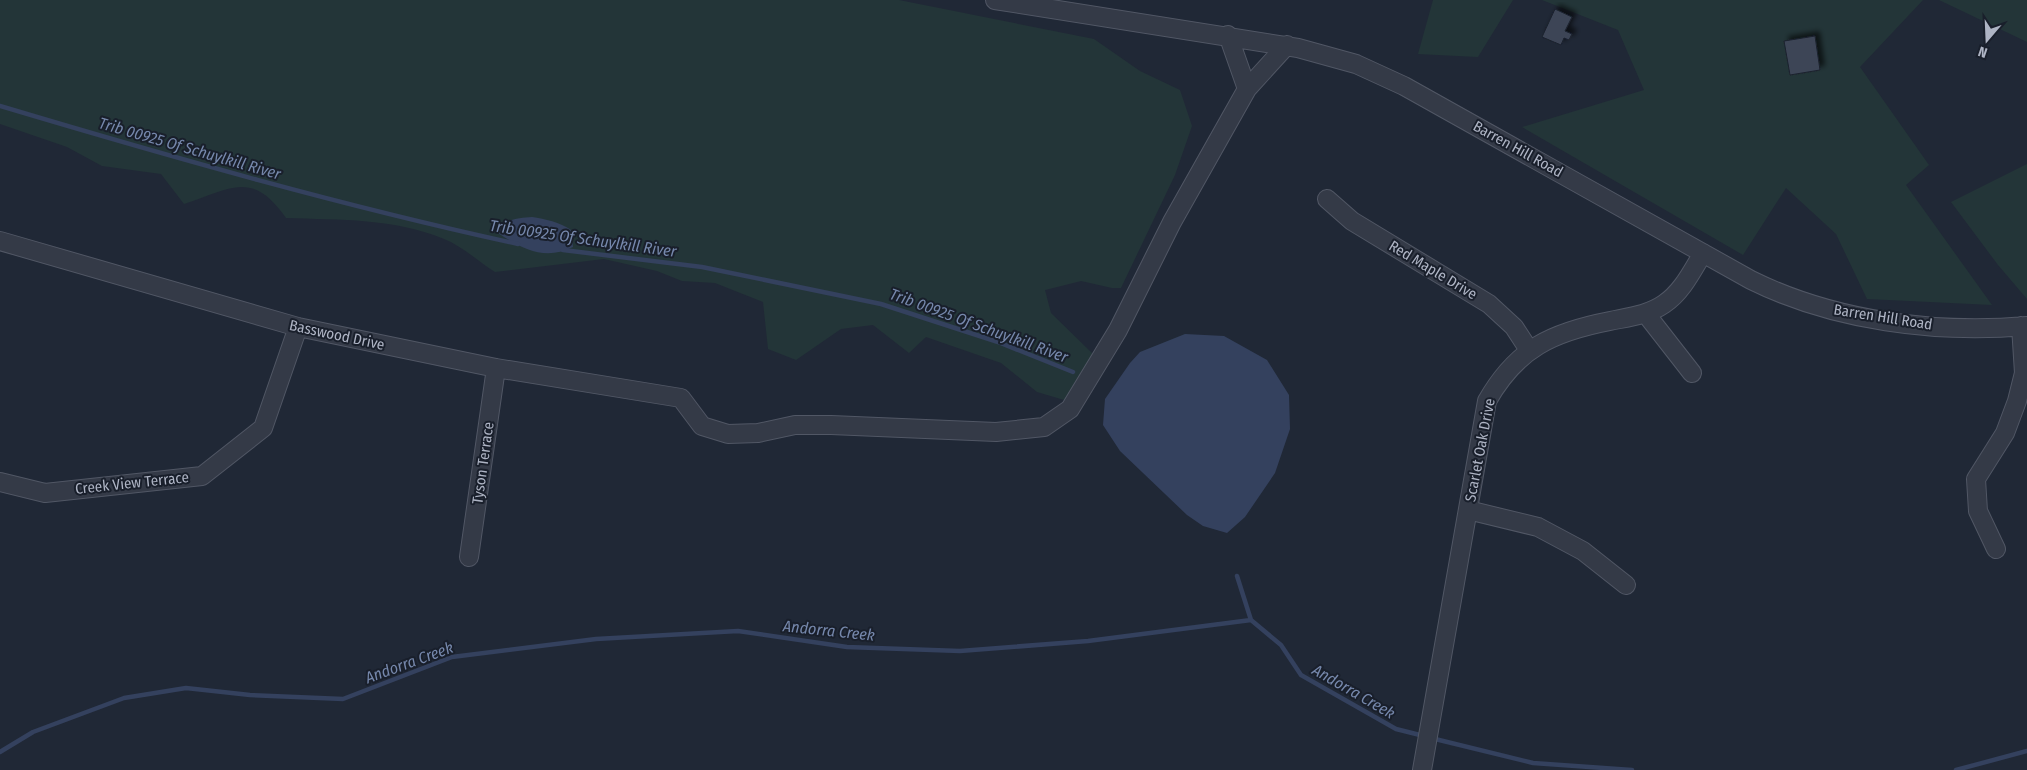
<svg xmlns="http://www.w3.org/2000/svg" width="2027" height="770" font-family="'Fira Sans Condensed',sans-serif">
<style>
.green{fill:#233538}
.water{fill:#34415e}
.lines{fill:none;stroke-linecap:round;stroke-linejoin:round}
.stream{stroke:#34415e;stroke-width:4.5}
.building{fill:#3c4557;stroke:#1b212d;filter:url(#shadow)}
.minor-casing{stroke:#515765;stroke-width:20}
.minor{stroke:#343a47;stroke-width:18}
.labels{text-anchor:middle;stroke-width:4;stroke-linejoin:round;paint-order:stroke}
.street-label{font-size:15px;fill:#aeb4c4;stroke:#191f2b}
.water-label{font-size:16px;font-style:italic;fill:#7688ac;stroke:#191f2b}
</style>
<defs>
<filter id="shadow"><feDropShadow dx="4.5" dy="-4.5" stdDeviation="2.5" flood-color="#0009"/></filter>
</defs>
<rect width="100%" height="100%" fill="#202836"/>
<path class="green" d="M0,0h899l195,39 46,32 40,19 12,36 -17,49 -54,113h-9l-31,-7 -36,9 6,23 42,41 -29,46 -27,-8 -36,-29 -75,-26 -17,16 -36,-28 -32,4 -45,31 -28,-11 -5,-47 -48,-19 -33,-2 -25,-10 -53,-12 -109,13c-16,-10 -33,-26 -51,-33 -50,-21 -104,-19 -158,-21 -34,-48 -54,-30 -102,-14l-23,-30 -59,-8 -35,-19 -67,-23z
M1433,0h80l-35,57 -60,-3z
M1542,0h381l-63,67 69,98 -23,20 86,120 -125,-6 -31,-65 -50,-46 -43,67 -221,-128 122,-37 -26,-60z
M1939,0h88v42z
M2027,164v135l-29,-34 -47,-63z"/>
<path class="water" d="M532,217c13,2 28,5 39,13l2,17c-28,14 -51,2 -75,-14 6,-15 21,-15 34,-16z
M1185,334l39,2 43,24 22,35 1,34 -15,44 -30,44 -18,16 -24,-7 -16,-11 -67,-64 -17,-26 2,-26 25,-36 10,-11z"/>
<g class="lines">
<path class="stream" d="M0,106c171,51 343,100 518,138
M563,250l139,17 179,37 117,38 75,30
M1237,576l14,44
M1431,738l102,25 99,7
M0,752l33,-20 91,-34 62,-10 64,7 93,4 109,-42 144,-18 142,-8 109,16 113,4 128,-10 163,-21 30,25 20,30 95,54 28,7
M1956,770l71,-19"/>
</g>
<path class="building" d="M1555,9l17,8 -7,14 7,3 -3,6 -5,-2 -3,7 -19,-8z
M1815,36l5,34 -30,5 -6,-34z"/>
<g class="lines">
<defs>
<path id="minor" d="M995,0l303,48 58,16 48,22 347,194c83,41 185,54 276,46
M1228,35l19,54
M1327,199l25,22 137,83 25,23 15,23
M0,241l298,86 198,41 185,30 21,28 26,8 30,-1 37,-8h36l165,7 48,-5 26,-18 48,-79 54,-108 75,-133 40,-44
M1646,314l46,59
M0,482l45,11 157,-17 61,-48 35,-101
M1468,510l70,17 45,24 43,34
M1996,549l-18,-38 -2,-32 29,-46 12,-32 7,-28 -3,-47
M469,557l27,-189
M1422,770l65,-369c30,-53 66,-69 123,-80 19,-4 38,-6 54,-17 18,-12 28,-33 39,-51"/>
</defs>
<use href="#minor" class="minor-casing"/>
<use href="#minor" class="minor"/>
</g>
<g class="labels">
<g class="street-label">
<text transform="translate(1518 149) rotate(29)" y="5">Barren Hill Road</text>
<text transform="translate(1433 270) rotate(31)" y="5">Red Maple Drive</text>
<text transform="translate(1883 317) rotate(9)" y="5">Barren Hill Road</text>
<text transform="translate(337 335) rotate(12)" y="5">Basswood Drive</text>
<text transform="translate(1480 450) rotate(-79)" y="5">Scarlet Oak Drive</text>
<text transform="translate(483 463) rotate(-82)" y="5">Tyson Terrace</text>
<text transform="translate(132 483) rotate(-6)" y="5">Creek View Terrace</text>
</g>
<g class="water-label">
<text transform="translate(190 148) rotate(16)" y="6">Trib 00925 Of Schuylkill River</text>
<text transform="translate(583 238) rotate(8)" y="6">Trib 00925 Of Schuylkill River</text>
<text transform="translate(979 325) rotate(20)" y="6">Trib 00925 Of Schuylkill River</text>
<text transform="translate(829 630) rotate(6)" y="6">Andorra Creek</text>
<text transform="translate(409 662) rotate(-20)" y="6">Andorra Creek</text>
<text transform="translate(1354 691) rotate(30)" y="6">Andorra Creek</text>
</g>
</g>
<g transform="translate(1987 40) rotate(199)" stroke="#191f2b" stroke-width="4" paint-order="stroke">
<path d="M0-4L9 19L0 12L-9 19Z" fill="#aeb4c4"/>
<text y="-8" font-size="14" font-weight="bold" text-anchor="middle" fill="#aeb4c4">N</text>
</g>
</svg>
